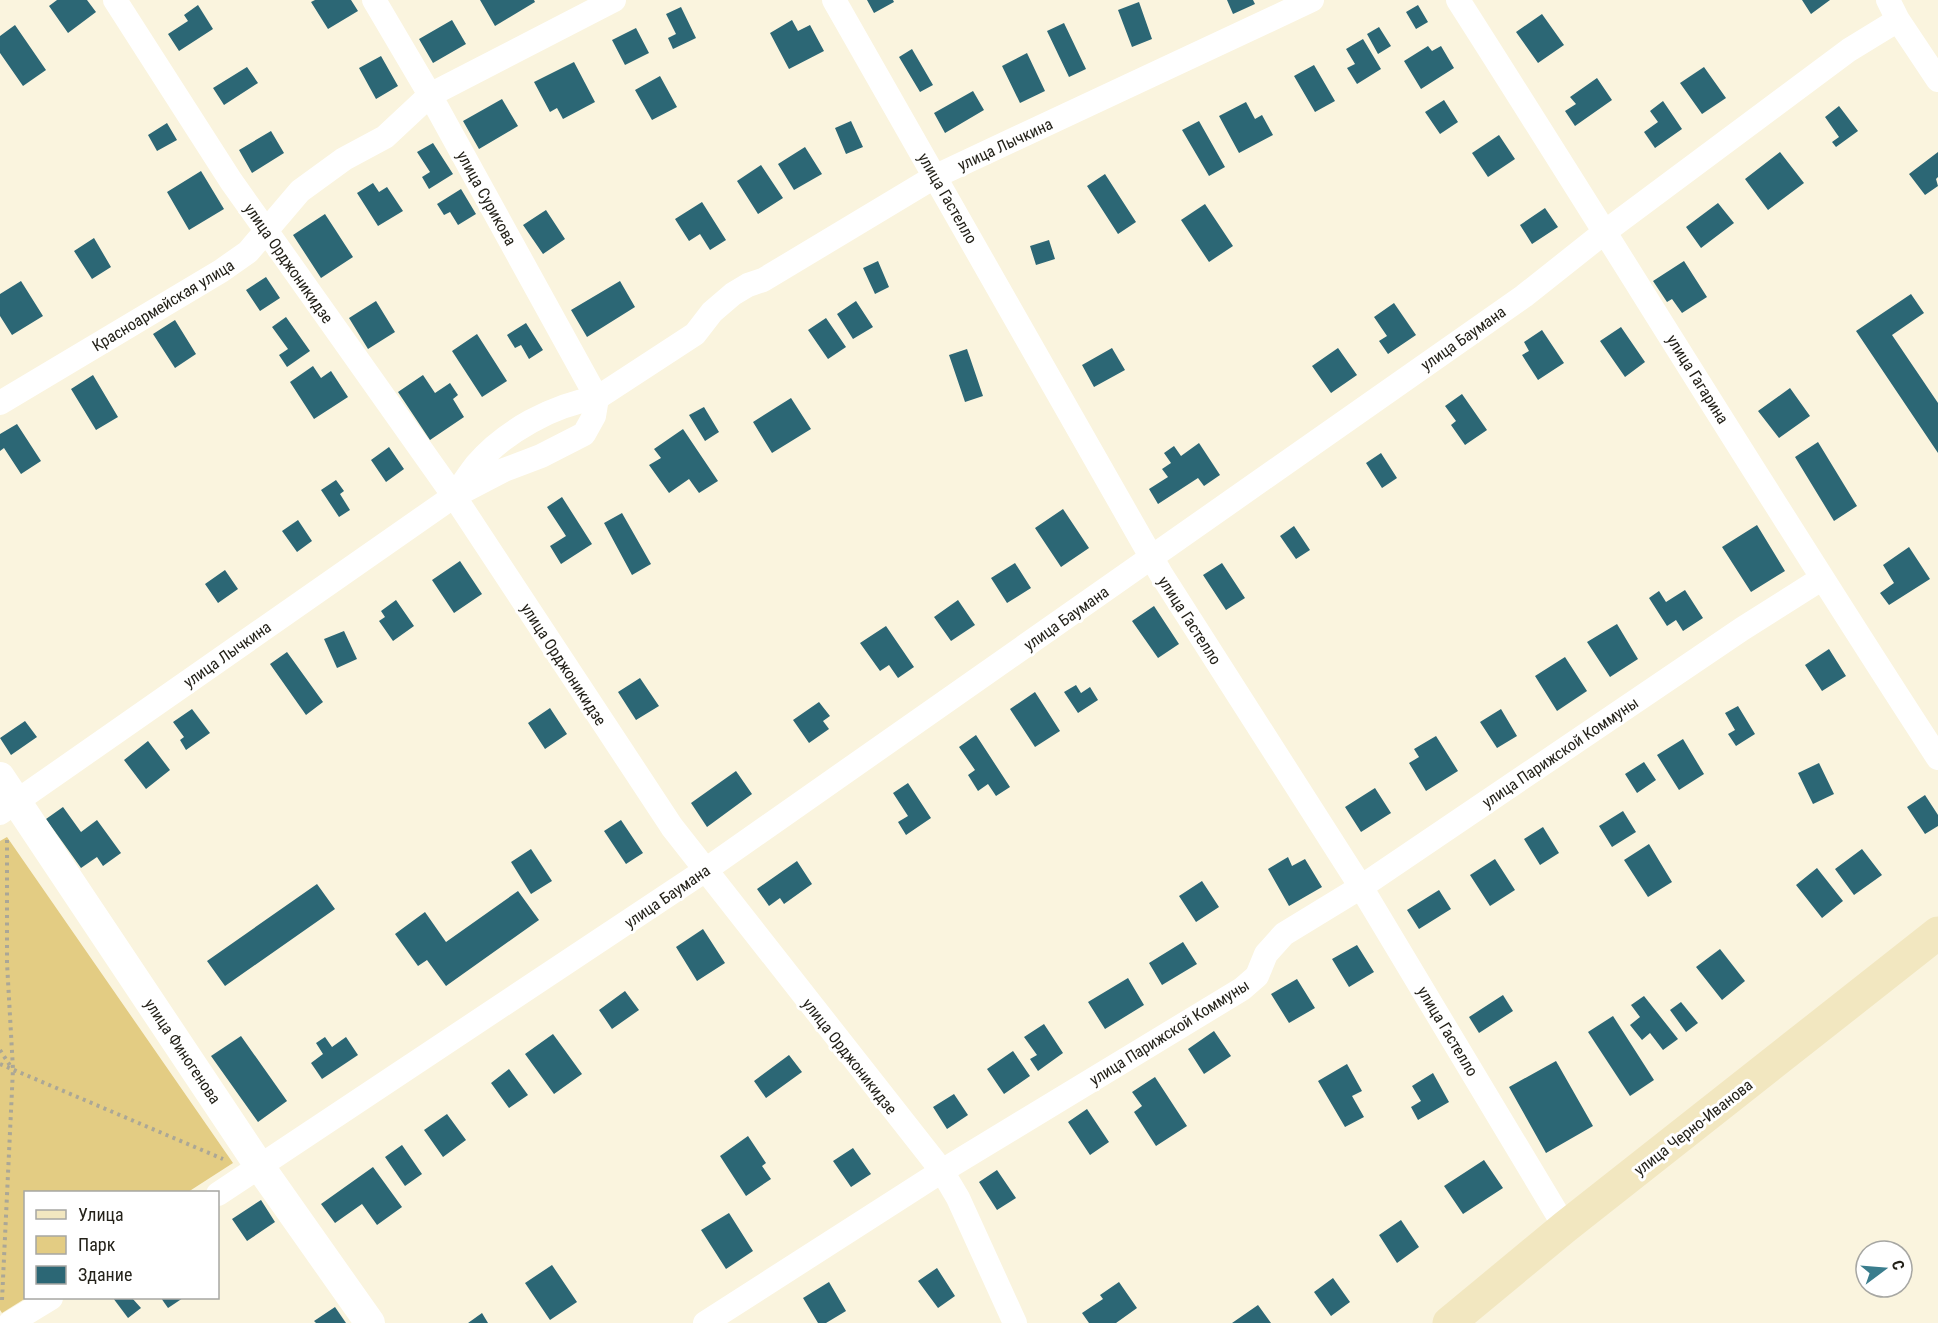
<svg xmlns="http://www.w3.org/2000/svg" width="1938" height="1323" font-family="'Roboto Condensed',sans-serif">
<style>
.green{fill:#e3cc83}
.building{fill:#2c6775}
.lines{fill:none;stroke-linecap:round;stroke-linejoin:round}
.path{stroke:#aba796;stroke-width:4;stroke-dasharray:3 4.5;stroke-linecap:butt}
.minor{stroke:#fff;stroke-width:24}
.tertiary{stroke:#fff;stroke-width:30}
.secondary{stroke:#f2e7c0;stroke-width:33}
.labels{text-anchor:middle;stroke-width:6;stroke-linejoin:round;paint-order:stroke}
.street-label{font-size:16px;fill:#24221a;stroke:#fff}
</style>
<rect width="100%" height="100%" fill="#faf4de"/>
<path class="green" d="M7,837l226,326 -45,29h-162v106l-24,15 -2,-3v-469z"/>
<path class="building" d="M57,0h30l9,12 -28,21 -19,-27z
M315,0h36l7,11 -30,18 -17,-27z
M480,0h54l1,2 -40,24z
M867,0h26l1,2 -20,11z
M1227,0h26l2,4 -22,10z
M1802,0h28l-19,14z
M1139,2l13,37 -20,8 -14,-37z
M198,5l15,24 -34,22 -11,-17 20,-13 -4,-6z
M1418,5l10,17 -12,7 -10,-17z
M681,7l15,31 -23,11 -5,-11 8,-4 -10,-20z
M1542,14l22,31 -26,18 -22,-31z
M452,20l14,24 -33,19 -14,-24z
M792,20l6,11 12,-6 14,26 -35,18 -19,-36z
M1064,23l22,46 -17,8 -22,-46z
M15,25l31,45 -23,16 -23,-33v-17z
M1379,27l12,19 -13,8 -11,-20z
M636,28l13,25 -24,12 -13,-25z
M1363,39l18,30 -24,15 -10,-16 8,-4 -9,-15z
M1428,46l4,5 9,-5 13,22 -33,21 -17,-28z
M912,49l21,36 -13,7 -21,-35z
M1027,53l18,38 -25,12 -18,-37z
M381,56l17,30 -22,13 -17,-31z
M574,62l21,40 -32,17 -6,-11 -7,4 -16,-30z
M1314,65l21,36 -20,11 -21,-36z
M247,67l11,16 -34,22 -11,-17z
M1704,67l22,31 -24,16 -22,-31z
M660,76l17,31 -25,13 -17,-30z
M1597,78l15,22 -37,26 -10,-15 11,-7 -6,-7z
M973,91l11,19 -39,23 -11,-20z
M502,99l16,27 -39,23 -16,-28z
M1444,100l14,22 -18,12 -15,-22z
M1663,101l19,28 -27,19 -11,-16 14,-10 -8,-11z
M1246,102l9,17 7,-4 11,20 -34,18 -20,-37z
M1839,106l19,25 -22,16 -4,-5 7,-5 -14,-20z
M851,121l12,26 -17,7 -11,-26z
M1199,121l26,46 -16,9 -27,-46z
M167,123l10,17 -20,11 -9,-16z
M271,131l13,22 -32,20 -13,-23z
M1499,135l16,24 -27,18 -16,-24z
M433,143l20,31 -24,15 -7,-12 8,-5 -13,-20z
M805,147l17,27 -28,16 -16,-26z
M1780,152l24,31 -36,27 -23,-31z
M1938,152v25l-2,2 2,7 -13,9 -16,-21z
M761,165l22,33 -25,16 -21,-33z
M201,171l23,38 -35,21 -22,-38z
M1105,174l31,48 -18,12 -31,-48z
M373,183l6,9 8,-5 16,24 -25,15 -21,-33z
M461,189l15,25 -18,11 -8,-13 -6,3 -7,-11z
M702,202l24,38 -16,10 -10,-16 -11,7 -14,-22z
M1718,203l16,20 -33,25 -15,-21z
M1205,204l28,42 -24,16 -28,-42z
M1545,208l13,19 -26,17 -12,-19z
M546,210l19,29 -22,15 -20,-29z
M325,214l28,43 -32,21 -28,-43z
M94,238l17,29 -19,12 -18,-28z
M1049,240l6,19 -19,6 -6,-19z
M878,261l11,26 -14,7 -12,-26z
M1684,261l23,36 -25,16 -10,-14 -5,3 -14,-21z
M266,277l14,21 -20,13 -14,-21z
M21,281l22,35 -31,19 -12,-19v-22z
M620,281l15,26 -48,30 -16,-27z
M1911,294l13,19 -32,22 46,68v50l-82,-122z
M376,301l19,31 -27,17 -19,-31z
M856,301l17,26 -20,12 -16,-25z
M1394,303l22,32 -28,19 -9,-13 8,-5 -13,-19z
M286,317l24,34 -23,16 -8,-12 9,-6 -16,-22z
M826,318l20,29 -18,12 -20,-29z
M175,320l21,34 -21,14 -22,-34z
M526,323l17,27 -14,9 -8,-14 -6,3 -8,-13z
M1621,327l24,35 -20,15 -25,-36z
M1542,330l22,33 -26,17 -16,-25 7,-4 -5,-9z
M477,334l30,47 -25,16 -30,-46z
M1112,348l13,22 -31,17 -12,-22z
M1338,348l19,27 -26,18 -19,-27z
M967,349l16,47 -18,6 -16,-47z
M313,366l8,12 10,-7 17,26 -34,22 -24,-37z
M93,375l25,42 -22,13 -25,-41z
M423,375l12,18 15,-10 8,12 -5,4 11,18 -34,23 -32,-48z
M1790,388l20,28 -31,22 -21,-27z
M1462,394l25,36 -22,15 -14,-20 5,-4 -11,-15z
M791,398l20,31 -39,24 -19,-31z
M704,407l15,25 -14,9 -16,-26z
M17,424l24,37 -20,13 -17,-26 -4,3v-17z
M683,429l35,52 -19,12 -10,-14 -20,14 -20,-28 12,-7 -7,-9z
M1818,442l39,64 -23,15 -39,-64z
M1199,443l21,32 -16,11 -6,-8 -40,26 -9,-15 19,-12 -6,-8 9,-6 -7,-10 10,-7 7,10z
M389,447l15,22 -18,13 -15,-22z
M1381,453l16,25 -15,10 -16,-25z
M336,480l8,11 -4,3 10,16 -11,7 -18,-27z
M562,497l30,47 -31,20 -11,-18 16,-10 -19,-29z
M1063,509l26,39 -28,19 -26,-39z
M622,513l29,51 -19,11 -28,-52z
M298,520l14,21 -15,11 -15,-21z
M1757,525l28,46 -34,21 -29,-45z
M1294,526l16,24 -14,9 -16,-23z
M1909,547l21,32 -41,26 -9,-12 14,-10 -11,-18z
M460,561l22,33 -28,19 -22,-33z
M1015,563l16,25 -24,15 -16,-25z
M1222,563l23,35 -19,12 -23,-35z
M225,570l13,19 -20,14 -13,-19z
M1685,590l18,28 -20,13 -7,-11 -9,6 -18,-28 10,-7 7,11z
M396,600l18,26 -21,15 -14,-20 6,-4 -4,-6z
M958,600l17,25 -24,16 -17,-24z
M1154,606l25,38 -21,14 -26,-37z
M1617,624l21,35 -28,18 -23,-35z
M886,626l28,41 -16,11 -9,-13 -9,6 -20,-28z
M344,631l13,28 -20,9 -13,-29z
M1829,649l17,27 -24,15 -17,-26z
M287,652l36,50 -17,13 -36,-51z
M1565,657l22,34 -30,20 -22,-35z
M640,678l19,28 -23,14 -18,-28z
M1076,685l5,8 9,-6 8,13 -20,13 -14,-21z
M1035,692l25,39 -25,16 -25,-38z
M819,702l11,14 -7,5 6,8 -20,14 -16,-23z
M1738,706l17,28 -19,12 -8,-12 7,-4 -10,-17z
M550,708l17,26 -22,15 -17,-26z
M192,709l18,24 -24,17 -6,-10 4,-3 -11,-15z
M1501,709l16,27 -20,12 -17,-26z
M25,721l12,16 -26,18 -11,-17z
M976,735l34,52 -14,9 -8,-12 -10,7 -10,-16 7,-5 -16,-23z
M1436,736l22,35 -32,20 -17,-28 10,-6 -5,-8z
M1683,739l21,35 -25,16 -22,-35z
M148,741l22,29 -24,19 -22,-29z
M1644,762l12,18 -19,13 -12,-19z
M1819,763l15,31 -21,10 -15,-31z
M736,771l16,23 -45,33 -16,-24z
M908,783l23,35 -25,17 -8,-13 10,-6 -15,-23z
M1375,788l16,25 -30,19 -16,-25z
M1925,795l13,20v11l-13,8 -18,-27z
M63,807l18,25 16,-12 24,33 -18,13 -6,-9 -16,11 -35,-49z
M1623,811l13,21 -24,15 -13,-21z
M621,820l22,33 -17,11 -22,-33z
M1543,827l16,26 -19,12 -16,-26z
M1649,844l23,38 -24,15 -24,-37z
M531,849l21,32 -21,13 -20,-32z
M1862,849l20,26 -28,20 -19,-26z
M1288,857l4,9 13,-7 17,28 -33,19 -21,-37z
M1495,859l20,31 -25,16 -20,-31z
M797,861l15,23 -28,20 -4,-6 -11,8 -12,-17z
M1817,868l26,33 -21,17 -26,-33z
M1202,881l17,26 -23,15 -17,-26z
M317,884l18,25 -110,77 -18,-25z
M1439,890l12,19 -32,20 -12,-19z
M518,891l21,29 -93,66 -19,-26 -9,6 -23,-32 30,-22 21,30z
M703,929l22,34 -28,18 -21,-34z
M1183,942l14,22 -35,21 -13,-22z
M1357,945l17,27 -25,15 -17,-28z
M1720,949l25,32 -23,19 -26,-33z
M1128,978l16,27 -39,24 -17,-27z
M1297,979l18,29 -26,15 -18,-29z
M625,991l14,19 -27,19 -13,-19z
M1503,995l10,16 -34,22 -10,-16z
M1644,996l34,43 -15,11 -13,-17 -8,7 -12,-15 10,-8 -9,-12z
M1681,1002l17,21 -12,9 -16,-22z
M1613,1016l41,64 -24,16 -42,-64z
M1044,1024l19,29 -25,18 -8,-12 7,-4 -13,-18z
M1214,1031l17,25 -27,18 -16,-25z
M553,1034l29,40 -28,20 -29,-40z
M241,1036l46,65 -29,21 -47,-66z
M325,1037l7,10 14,-10 12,18 -36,24 -11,-16 12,-9 -7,-11z
M1013,1051l17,25 -26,18 -17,-25z
M789,1055l13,17 -36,26 -12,-17z
M1556,1061l37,65 -47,27 -37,-66z
M1347,1064l15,27 -10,5 12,21 -19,10 -27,-46z
M509,1069l19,26 -19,13 -18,-25z
M1433,1073l16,29 -31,18 -7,-13 10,-6 -9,-15z
M1155,1077l32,49 -31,20 -22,-34 8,-6 -10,-14z
M954,1094l14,21 -21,14 -14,-22z
M1087,1109l22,33 -19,13 -22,-33z
M447,1114l19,26 -23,17 -19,-27z
M748,1136l18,27 -4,3 9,13 -25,17 -26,-40z
M402,1145l20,29 -17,12 -20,-29z
M853,1148l18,26 -20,13 -18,-26z
M1484,1160l19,28 -40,26 -19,-28z
M373,1167l29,40 -25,18 -15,-21 -27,19 -14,-19z
M997,1170l19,28 -19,12 -18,-28z
M261,1200l14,22 -28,19 -15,-22z
M729,1213l24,38 -27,18 -25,-39z
M1401,1220l18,27 -22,16 -18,-28z
M552,1265l25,37 -27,18 -25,-37z
M937,1268l18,28 -17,12 -20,-27z
M1333,1278l17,24 -19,14 -17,-24z
M829,1282l17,29 -20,12h-8l-15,-25z
M1119,1282l18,26 -21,15h-27l-7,-10 21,-14 -3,-4z
M113,1298h19l9,10 -13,10z
M161,1298h22l-15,10z
M1258,1305l13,18h-39z
M335,1307l11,16h-30l-2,-2z
M482,1313l6,10h-20z"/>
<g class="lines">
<path class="path" d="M0,1050l11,17
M0,1064l223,95
M2,1300l11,-231 -6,-106v-126"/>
<path class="minor" d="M115,0l116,181 223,315 218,331 270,344 16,27 57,125
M374,0l56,95 167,303c-44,7 -92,33 -121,67 -7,9 -13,18 -19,27
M834,0l327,574 200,313 204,340
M1458,0c161,252 317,508 480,758
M1888,0l10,20 40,60
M0,403l221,-132 27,-19 52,-61 44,-32 41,-22 45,-42 184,-95
M0,813l454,-317 50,-26 37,-14 43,-22 10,-18 3,-18 98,-64 17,-22 21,-18 15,-9 15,-5 173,-104 376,-176
M218,1194l486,-323 820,-575 82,-65 243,-181 49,-30
M10,1323l41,-25
M705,1323l237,-152 300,-182 15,-13 9,-22 18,-20 77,-47 381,-258 79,-50"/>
<path class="tertiary" d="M0,777l260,390 110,156"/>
<path class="secondary" d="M1449,1323l116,-96 373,-294"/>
</g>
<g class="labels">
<g class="street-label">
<text transform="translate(1005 144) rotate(-25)" y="6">улица Лычкина</text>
<text transform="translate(487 198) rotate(61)" y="6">улица Сурикова</text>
<text transform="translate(948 198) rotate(60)" y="6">улица Гастелло</text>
<text transform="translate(289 263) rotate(55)" y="6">улица Орджоникидзе</text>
<text transform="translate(163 305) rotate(-31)" y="6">Красноармейская улица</text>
<text transform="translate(1463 338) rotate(-35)" y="6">улица Баумана</text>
<text transform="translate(1698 379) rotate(58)" y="6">улица Гагарина</text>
<text transform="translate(1066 618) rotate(-35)" y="6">улица Баумана</text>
<text transform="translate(1190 620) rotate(57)" y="6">улица Гастелло</text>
<text transform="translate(227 654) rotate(-35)" y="6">улица Лычкина</text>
<text transform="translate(564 664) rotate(57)" y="6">улица Орджоникидзе</text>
<text transform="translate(1560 752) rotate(-34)" y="6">улица Парижской Коммуны</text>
<text transform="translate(667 896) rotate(-34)" y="6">улица Баумана</text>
<text transform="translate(1448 1031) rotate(59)" y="6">улица Гастелло</text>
<text transform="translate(1169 1032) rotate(-32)" y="6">улица Парижской Коммуны</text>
<text transform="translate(183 1051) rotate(56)" y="6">улица Финогенова</text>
<text transform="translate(850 1056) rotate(52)" y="6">улица Орджоникидзе</text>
<text transform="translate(1693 1127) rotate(-38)" y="6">улица Черно-Иванова</text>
</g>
</g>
<rect x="24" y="1191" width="195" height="108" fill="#ffffff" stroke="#a7a7a3" stroke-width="1.5"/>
<rect x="36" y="1210" width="30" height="9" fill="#f2e7c0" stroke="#a7a7a3" stroke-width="1.5"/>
<text x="78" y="1221" font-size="18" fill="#24221a">Улица</text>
<rect x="36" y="1236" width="30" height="18" fill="#e3cc83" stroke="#a7a7a3" stroke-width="1.5"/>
<text x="78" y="1251" font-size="18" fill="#24221a">Парк</text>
<rect x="36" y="1266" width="30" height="18" fill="#2c6775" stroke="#a7a7a3" stroke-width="1.5"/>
<text x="78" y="1281" font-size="18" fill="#24221a">Здание</text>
<g transform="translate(1884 1269) rotate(74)"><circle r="28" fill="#ffffff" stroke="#a7a7a3" stroke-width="1.5"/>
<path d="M0-4.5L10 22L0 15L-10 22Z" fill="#3a7d8d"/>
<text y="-9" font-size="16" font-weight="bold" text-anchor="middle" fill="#24221a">С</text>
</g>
</svg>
